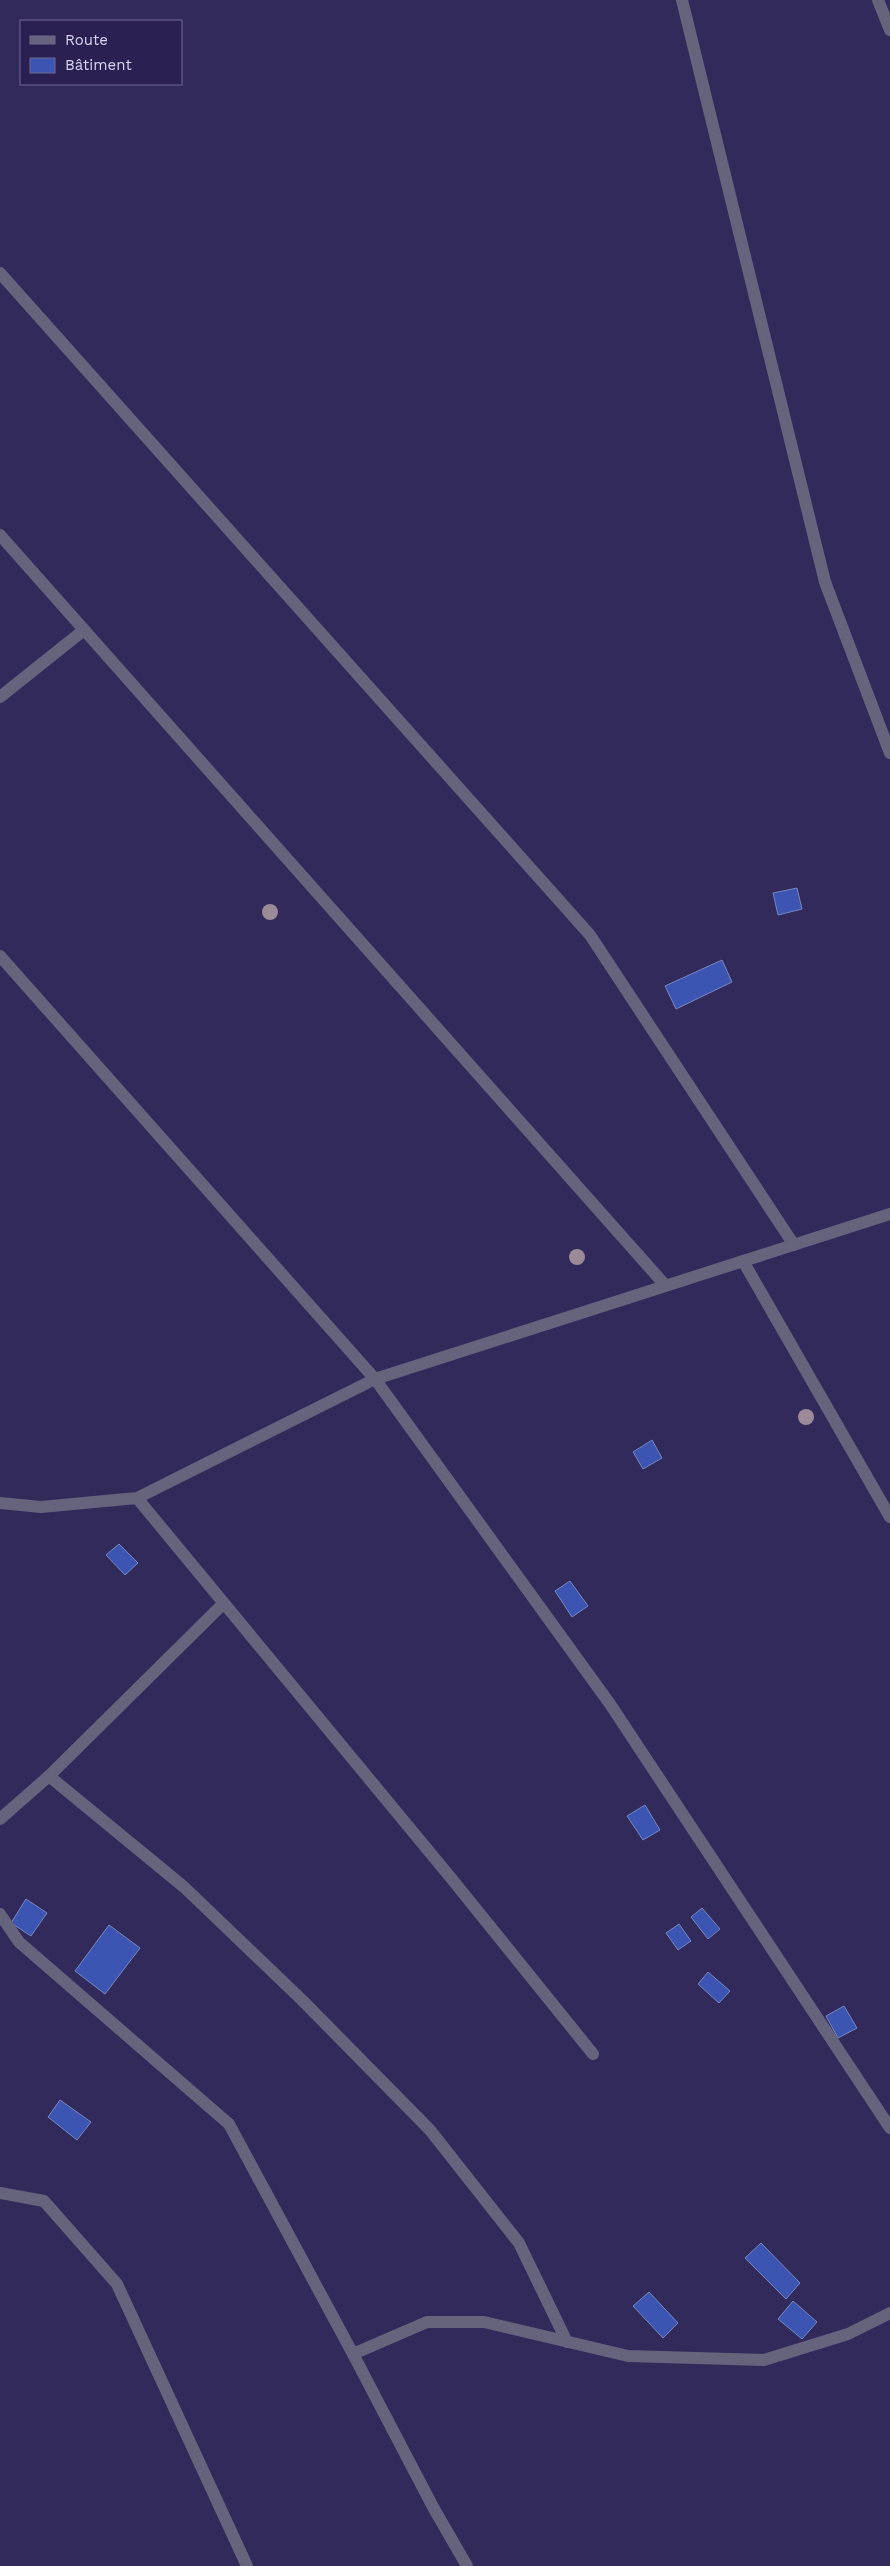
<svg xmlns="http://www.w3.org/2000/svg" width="890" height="2566" font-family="'Work Sans',sans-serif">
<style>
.building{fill:#3d55b2;stroke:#7689c0}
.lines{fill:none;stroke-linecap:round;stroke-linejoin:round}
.service{stroke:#66647d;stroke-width:12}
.minor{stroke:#66647d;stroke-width:12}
.tree{fill:#9d8a99}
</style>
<rect width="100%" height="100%" fill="#332a5c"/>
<path class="building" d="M797,888l5,21 -24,6 -5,-22z
M722,960l10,22 -56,27 -11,-23z
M652,1440l10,18 -19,11 -10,-17z
M119,1544l19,19 -13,12 -19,-20z
M570,1581l18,25 -16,11 -17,-26z
M645,1805l15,25 -17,10 -16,-24z
M26,1899l21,14 -16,23 -20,-13z
M702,1908l18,21 -12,10 -17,-22z
M679,1924l12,17 -13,9 -12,-17z
M109,1925l31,23 -35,46 -30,-23z
M708,1972l22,19 -11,12 -21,-19z
M844,2006l13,22 -19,10 -12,-22z
M60,2100l31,22 -14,18 -29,-23z
M761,2243l39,40 -14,16 -41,-41z
M649,2292l29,31 -15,15 -30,-32z
M793,2301l24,21 -15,17 -24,-20z"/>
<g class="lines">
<path class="service" d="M0,273l590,662 204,310
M0,956l375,423 235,325 280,424
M743,1261l147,256"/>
<path class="minor" d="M682,0l143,582 65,171
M878,0l12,30
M0,535l665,750
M0,697l84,-67
M137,1498l314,380 142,176
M0,1503l41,4 96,-9 238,-119 515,-165
M49,1776l135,111 118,113 128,130 89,113 48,99
M0,1819l49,-43 175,-173
M0,1914l19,28 210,182 124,230 80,153 34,59
M0,2193l44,8 73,83 130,282
M353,2354l74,-32h57l144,34 136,4 84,-26 42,-21"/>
</g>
<g class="tree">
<circle cx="270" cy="912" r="8"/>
<circle cx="577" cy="1257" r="8"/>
<circle cx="806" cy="1417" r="8"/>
</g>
<rect x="20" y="20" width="162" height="65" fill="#2a2051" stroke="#706993"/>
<rect x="30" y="36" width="25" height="8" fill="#66647d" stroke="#706993"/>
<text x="65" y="45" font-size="15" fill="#d8d6f5">Route</text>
<rect x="30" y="58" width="25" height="15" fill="#3d55b2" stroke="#706993"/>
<text x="65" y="70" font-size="15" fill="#d8d6f5">Bâtiment</text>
</svg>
